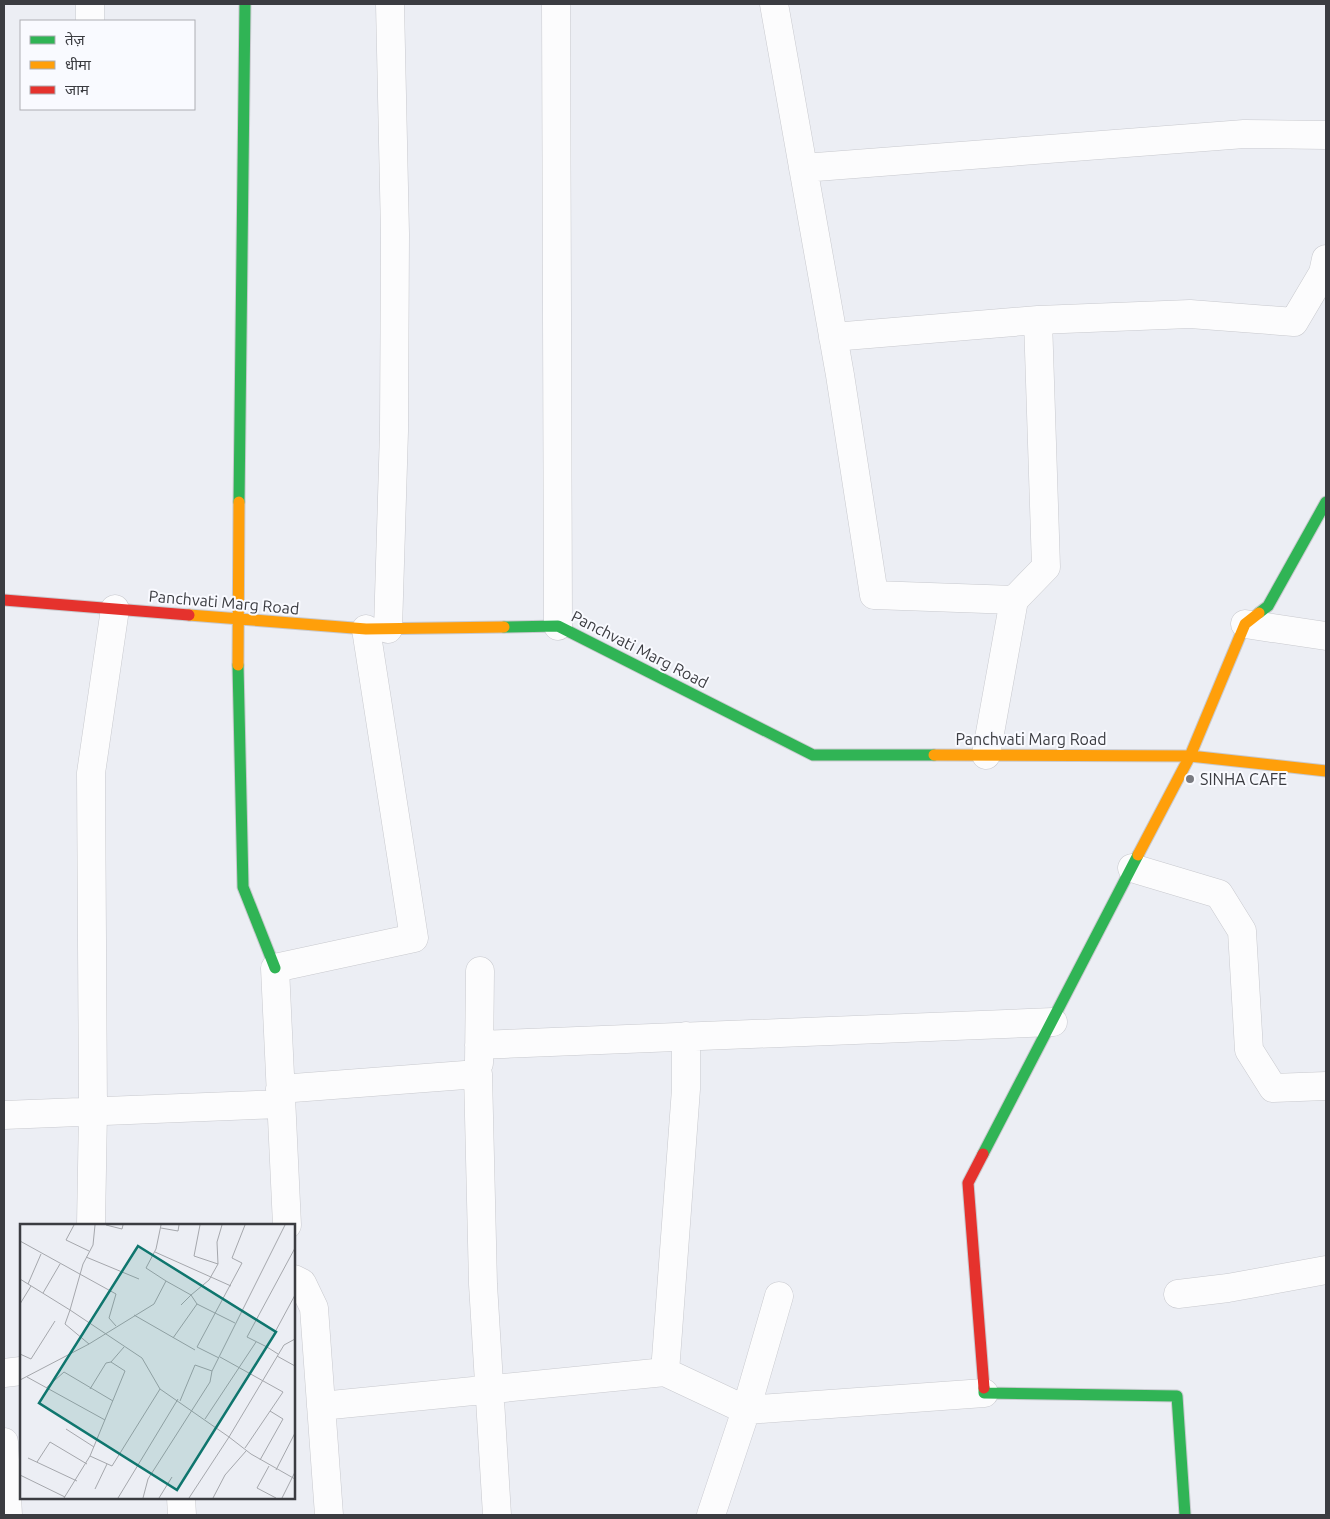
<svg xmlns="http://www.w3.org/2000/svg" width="1330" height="1519" font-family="Ubuntu,'Noto Sans Devanagari',sans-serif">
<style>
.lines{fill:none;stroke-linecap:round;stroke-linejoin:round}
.street-casing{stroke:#c8c9ce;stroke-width:29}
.fast-casing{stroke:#c8c9ce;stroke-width:13}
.slow-casing{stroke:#c8c9ce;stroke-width:13}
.jam-casing{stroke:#c8c9ce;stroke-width:13}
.street{stroke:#fcfcfd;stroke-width:28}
.fast{stroke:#30b455;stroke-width:11}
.slow{stroke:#ff9f0a;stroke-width:11}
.jam{stroke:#e5322d;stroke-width:11}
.poi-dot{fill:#797a80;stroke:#f9faff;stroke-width:2}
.labels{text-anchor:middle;stroke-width:4;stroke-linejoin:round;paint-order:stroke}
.street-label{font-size:16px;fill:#3b3c41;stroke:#f9faff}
.poi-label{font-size:16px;fill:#3b3c41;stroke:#f9faff;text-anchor:start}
.inset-road{fill:none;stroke:#a5a7ac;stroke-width:1}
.view{fill:#0f766e;fill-opacity:0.15;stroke:#0f766e;stroke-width:2.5}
.inset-edge{fill:none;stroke:#3b3c41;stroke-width:2.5}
</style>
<rect width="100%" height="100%" fill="#eceef4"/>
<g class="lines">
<defs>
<path id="street" d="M556,4l2,622
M774,4l66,371 34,220 140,5 -28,155
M90,21v-17
M803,168l441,-34 82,1
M833,337l205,-17 152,-6 104,8 29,-49 3,-14
M1014,600l32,-33 -8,-247
M1245,624l81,12
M388,629l6,-198 1,-197 -5,-230
M1132,868l87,26 23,37 7,119 24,38 53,-2
M479,1045l574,-23
M479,1063l1,-92
M280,1089l198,-15 5,210 14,231
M4,1115l277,-11
M91,1225l2,-114 -2,-338 24,-164
M287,1225l-12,-257 139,-30 -48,-309
M294,1279l8,4 12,25 15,207
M1178,1294l50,-6 98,-18
M665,1372l21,-283v-53
M4,1373l17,-2
M321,1406l344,-34 81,38 33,-114
M4,1442l4,73
M181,1498l1,17
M711,1515l35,-105 238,-17"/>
<path id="fast" d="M239,502l6,-498
M1259,613l9,-7 58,-104
M504,627l54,-1 255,129h121
M238,665l5,222 32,81
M983,1154l155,-299
M984,1388v5l193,3 8,119"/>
<path id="slow" d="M189,615l177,14 138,-2
M238,665l1,-163
M934,755l256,1 136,15
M1138,855l52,-99 55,-132 14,-11"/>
<path id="jam" d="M4,600l185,15
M983,1154l-15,29 16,205"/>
</defs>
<use href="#street" class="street-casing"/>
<use href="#fast" class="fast-casing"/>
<use href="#slow" class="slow-casing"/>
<use href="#jam" class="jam-casing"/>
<use href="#street" class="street"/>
<use href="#fast" class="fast"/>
<use href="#slow" class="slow"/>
<use href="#jam" class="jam"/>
</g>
<circle class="poi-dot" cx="1190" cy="779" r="5"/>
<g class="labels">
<g class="street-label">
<text transform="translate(224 602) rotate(5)" y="6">Panchvati Marg Road</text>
<text transform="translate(640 649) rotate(27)" y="6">Panchvati Marg Road</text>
<text x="1031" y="745">Panchvati Marg Road</text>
</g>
<g class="poi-label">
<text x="1200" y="785">SINHA CAFE</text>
</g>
</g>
<g transform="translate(20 1224)">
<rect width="275" height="275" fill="#eceef4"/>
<path class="inset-road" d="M54,1l-8,15 23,11M75,1l-2,20 -10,19 -13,46 72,48 18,31 69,48 55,-92 11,-6M86,1l16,4 1,-4M180,1l-6,31 24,8M141,4l17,3 1,-6M0,17l96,53 -7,24 7,8M135,28l76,34M66,33l53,22M0,55l50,31 -5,14 24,20M146,57l25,14 18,-15 9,-16 -1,-22 5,-17M8,60l13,-30M23,69l17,-29M0,80l11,-18M161,81l10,-10 6,9 38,19M114,91l61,35M153,114l24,-34M104,123l-13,15 14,9 -35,85 22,10 48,-77M247,123l-20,-10 48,-89M0,130l11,5 24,-38M258,130l-11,-7 28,-52M257,132l18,10M200,133l63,35 -38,56M199,134l-22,-11 45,-84 -10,-5 13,-33M7,153l78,43M0,156l69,-36 65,-40 12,-23 -20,-13 10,-19 5,-24M26,164l18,-16 49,29M70,165l16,-26 5,-1M160,177l15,-36 17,6 73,-146M185,195l51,-77M46,205l28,18M8,234l49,23M240,236l23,-41 -13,-8M17,238l13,-20 37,22M249,242l-12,22 19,10M256,246l19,-37M0,251l45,22M75,265l12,-25M44,274l26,-42M98,274l60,-99M123,274l5,-19 62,-97 2,-11M139,274l13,-21M169,274l40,-61 22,17 44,25M193,274l12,-23 21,-24M262,274l13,-26"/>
<path class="view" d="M118,22l138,86 -99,158 -138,-87z"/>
<rect width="275" height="275" class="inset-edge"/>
</g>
<rect width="1330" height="1519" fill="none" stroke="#3b3c41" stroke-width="10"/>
<rect x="20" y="20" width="175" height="90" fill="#f9faff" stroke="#adaeb3"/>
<rect x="30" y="36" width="25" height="8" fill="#30b455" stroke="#adaeb3"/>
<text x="65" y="45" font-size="15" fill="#3b3c41">तेज़</text>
<rect x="30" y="61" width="25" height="8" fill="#ff9f0a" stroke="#adaeb3"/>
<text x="65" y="70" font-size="15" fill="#3b3c41">धीमा</text>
<rect x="30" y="86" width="25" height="8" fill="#e5322d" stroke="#adaeb3"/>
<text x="65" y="95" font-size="15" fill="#3b3c41">जाम</text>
</svg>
